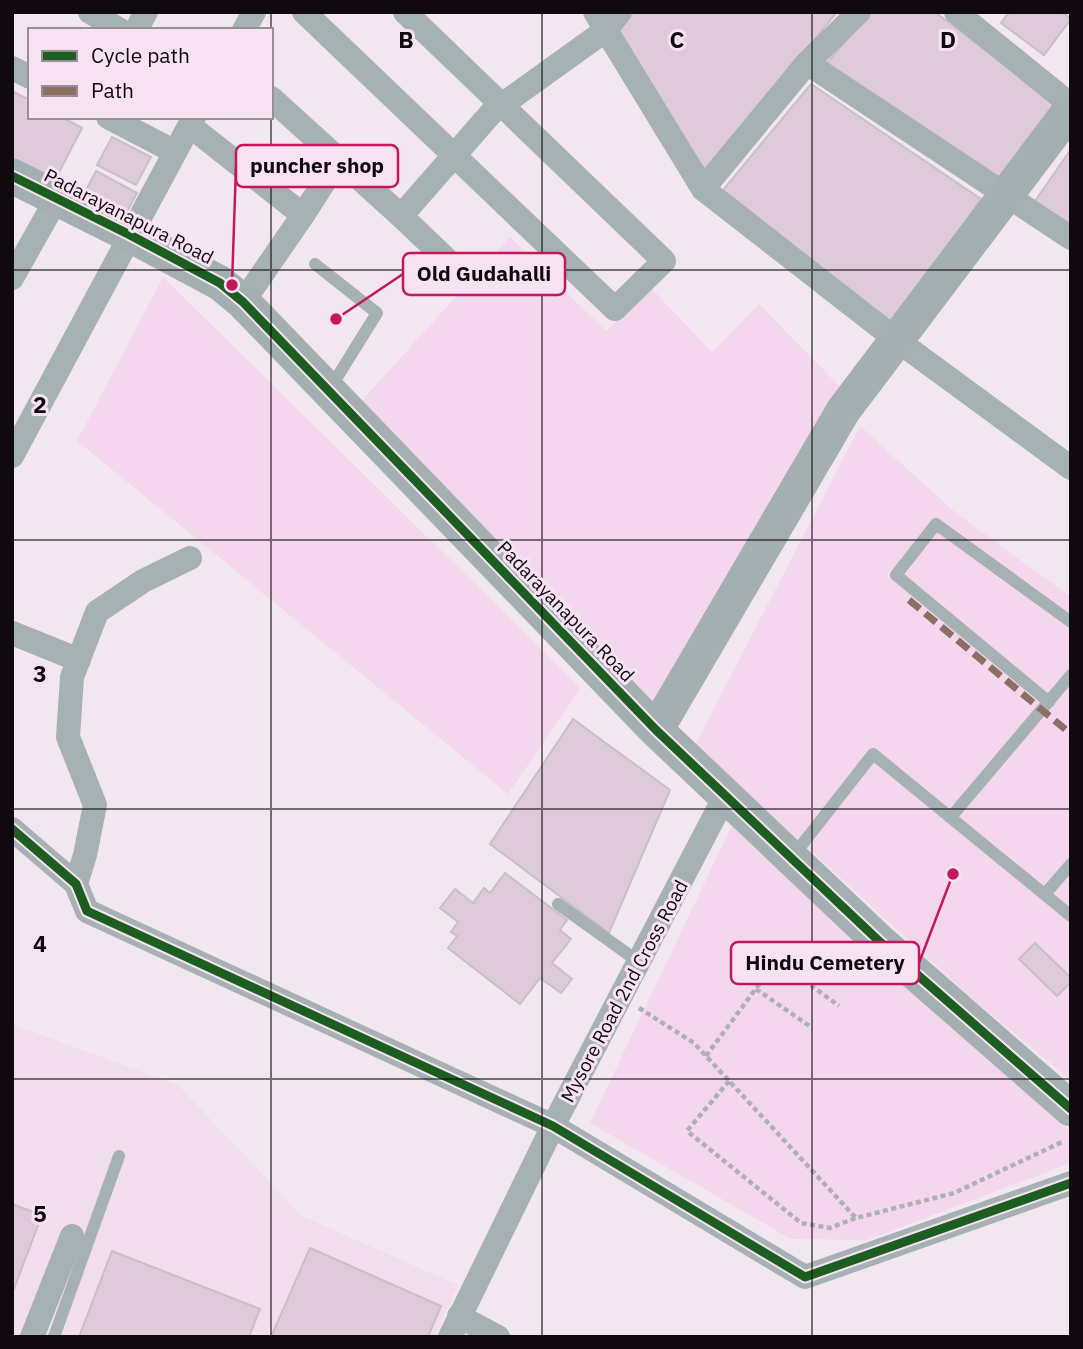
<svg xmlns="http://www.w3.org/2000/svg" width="1083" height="1349" font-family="'IBM Plex Sans',sans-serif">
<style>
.built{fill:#f1dded}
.green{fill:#f4d6ef}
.building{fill:#decadb;stroke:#c8bfc7;stroke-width:2}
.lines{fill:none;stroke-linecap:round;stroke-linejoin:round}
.path{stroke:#afb0b4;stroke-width:4.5;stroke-dasharray:5 3.5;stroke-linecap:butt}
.lane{stroke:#a6b1b3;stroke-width:12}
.street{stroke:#a6b1b3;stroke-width:24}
.secondary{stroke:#a4afb1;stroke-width:35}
.quiet{stroke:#8d6e63;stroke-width:7;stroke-dasharray:14 7;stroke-linecap:butt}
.cycleway-casing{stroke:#f6e2f3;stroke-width:13}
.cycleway{stroke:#1b5e20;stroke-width:9}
.grid{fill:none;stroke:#100a0f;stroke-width:2;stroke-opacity:0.55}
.labels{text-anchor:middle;stroke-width:6;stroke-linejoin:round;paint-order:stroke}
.street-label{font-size:19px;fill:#100a0f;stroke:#f6e2f3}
.grid-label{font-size:23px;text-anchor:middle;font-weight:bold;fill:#100a0f;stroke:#f6e2f3;stroke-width:6;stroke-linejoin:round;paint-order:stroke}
.leader{fill:none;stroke:#c2185b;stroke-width:2.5}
.callout-dot{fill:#c2185b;stroke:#f6e2f3;stroke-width:2.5}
.callout{fill:#f6e2f3;stroke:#c2185b;stroke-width:2.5}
.callout-label{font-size:21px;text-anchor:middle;font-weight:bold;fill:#100a0f}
</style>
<rect width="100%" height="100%" fill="#f2e7f0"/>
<path class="built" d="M12,1024l166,61 124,131 156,69 -23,52h-423z"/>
<path class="green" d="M510,237l96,94 44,-44 62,65 47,-48 88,90 -190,312 -301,-299z
M163,277l418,411 -73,106 -431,-353z
M860,426l97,88 114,83v483l-94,-77 -282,-258z
M732,825l339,307v31l-204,77 -76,-1 -201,-116z"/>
<path class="building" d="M632,12h205l-131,160 -89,-141z
M870,12h65l121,92 -54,80 -175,-121z
M1009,12h53l9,7 -27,36 -43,-32z
M811,84l170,115 -87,126 -171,-135z
M12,91l18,9v17h32l20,11 -29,56 -41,-22z
M112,137l39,20 -15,28 -39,-20z
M1069,152l2,1v76l-38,-25z
M96,171l41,22 -15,28 -41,-21z
M573,719l97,71 -61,143 -119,-89z
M505,873l62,47 -7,10 11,9 -19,24 20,16 -11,14 -21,-15 -20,26 -72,-56 9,-12 -6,-4 7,-10 -18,-14 15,-19 18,14 11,-15 6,5z
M1035,943l36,35v4l-14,14 -38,-37z
M12,1204l30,11 -30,79z
M310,1248l131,58 -13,31h-157z
M112,1251l148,58 -11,28h-170z"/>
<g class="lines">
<path class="path" d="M756,989l55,38
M639,1008l55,35 162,175 98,-25 110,-52
M706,1056l71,-96 62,46
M729,1081l-42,50 114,92 29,5 28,-11"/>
<path class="lane" d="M315,264l62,49 -46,74
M1049,702l-153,-127 40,-51 135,98
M951,817l120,-142
M793,856l80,-102 198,162
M1045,894l26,-30
M558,904l81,58
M54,1337l65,-181"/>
<path class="street" d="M90,12l30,18
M304,12l311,297 49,-48 -259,-249
M595,12l108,177
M859,12l-52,51 -104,126 195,152 173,127
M956,12l115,93
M136,30l10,-18
M244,30l10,-18
M807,63l264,175
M12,68l18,9
M271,98l130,118 99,-113 3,1 103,-74 14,-18
M108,117l67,35
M190,126l113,89
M401,216l64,61
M12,278l45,-80
M243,302l60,-87 36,-56
M12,456l182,-339
M12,633l67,27
M12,829l64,55 11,27 466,215 252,151 266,-94
M76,884l9,-29 10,-50 -27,-68 4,-60 25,-65 46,-31 47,-23
M459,1316l39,21
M32,1337l40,-101
M450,1337l103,-211 172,-330"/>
<path class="secondary" d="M12,176l118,59 90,48 23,19 413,428 225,213 190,166
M656,730l187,-319 228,-302"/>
<path class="quiet" d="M909,600l162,134"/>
<defs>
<path id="cycleway" d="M12,176l118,59 90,48 23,19 413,428 225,213 190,166
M12,829l64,55 11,27 466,215 252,151 266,-94"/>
</defs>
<use href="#cycleway" class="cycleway-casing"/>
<use href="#cycleway" class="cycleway"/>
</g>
<path class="grid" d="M271,12v18M542,12v1325M812,12v1325M271,117v1220M12,270h1059M12,540h1059M12,809h1059M12,1079h1059"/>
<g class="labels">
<g class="street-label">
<text transform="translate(129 216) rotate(27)" y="7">Padarayanapura Road</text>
<text transform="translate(566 611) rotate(46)" y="7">Padarayanapura Road</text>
<text transform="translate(624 991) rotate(-62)" y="7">Mysore Road 2nd Cross Road</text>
</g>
</g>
<g class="grid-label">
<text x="406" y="48">B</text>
<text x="677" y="48">C</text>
<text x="948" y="48">D</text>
<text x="40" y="413">2</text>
<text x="40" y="682">3</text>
<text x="40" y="952">4</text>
<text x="40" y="1222">5</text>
</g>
<path class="leader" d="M232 285L236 166M336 319L403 274M953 874L919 963"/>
<g class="callout-dot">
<circle cx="232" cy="285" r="7"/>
<circle cx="336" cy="319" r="7"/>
<circle cx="953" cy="874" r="7"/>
</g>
<g class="callout">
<rect x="236" y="145" width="162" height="42" rx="7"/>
<rect x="403" y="253" width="162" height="42" rx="7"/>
<rect x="731" y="942" width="188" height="42" rx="7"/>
</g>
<g class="callout-label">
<text x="317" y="173">puncher shop</text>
<text x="484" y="281">Old Gudahalli</text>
<text x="825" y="970">Hindu Cemetery</text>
</g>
<rect width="1083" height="1349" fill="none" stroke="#100a0f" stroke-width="28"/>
<rect x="28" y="28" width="245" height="91" fill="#f6e2f3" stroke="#9a8c98" stroke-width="2"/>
<rect x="42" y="51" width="35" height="10" fill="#1b5e20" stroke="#9a8c98" stroke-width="2"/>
<text x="91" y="63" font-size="21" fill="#100a0f">Cycle path</text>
<rect x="42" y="86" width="35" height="10" fill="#8d6e63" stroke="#9a8c98" stroke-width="2"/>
<text x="91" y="98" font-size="21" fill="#100a0f">Path</text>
</svg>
